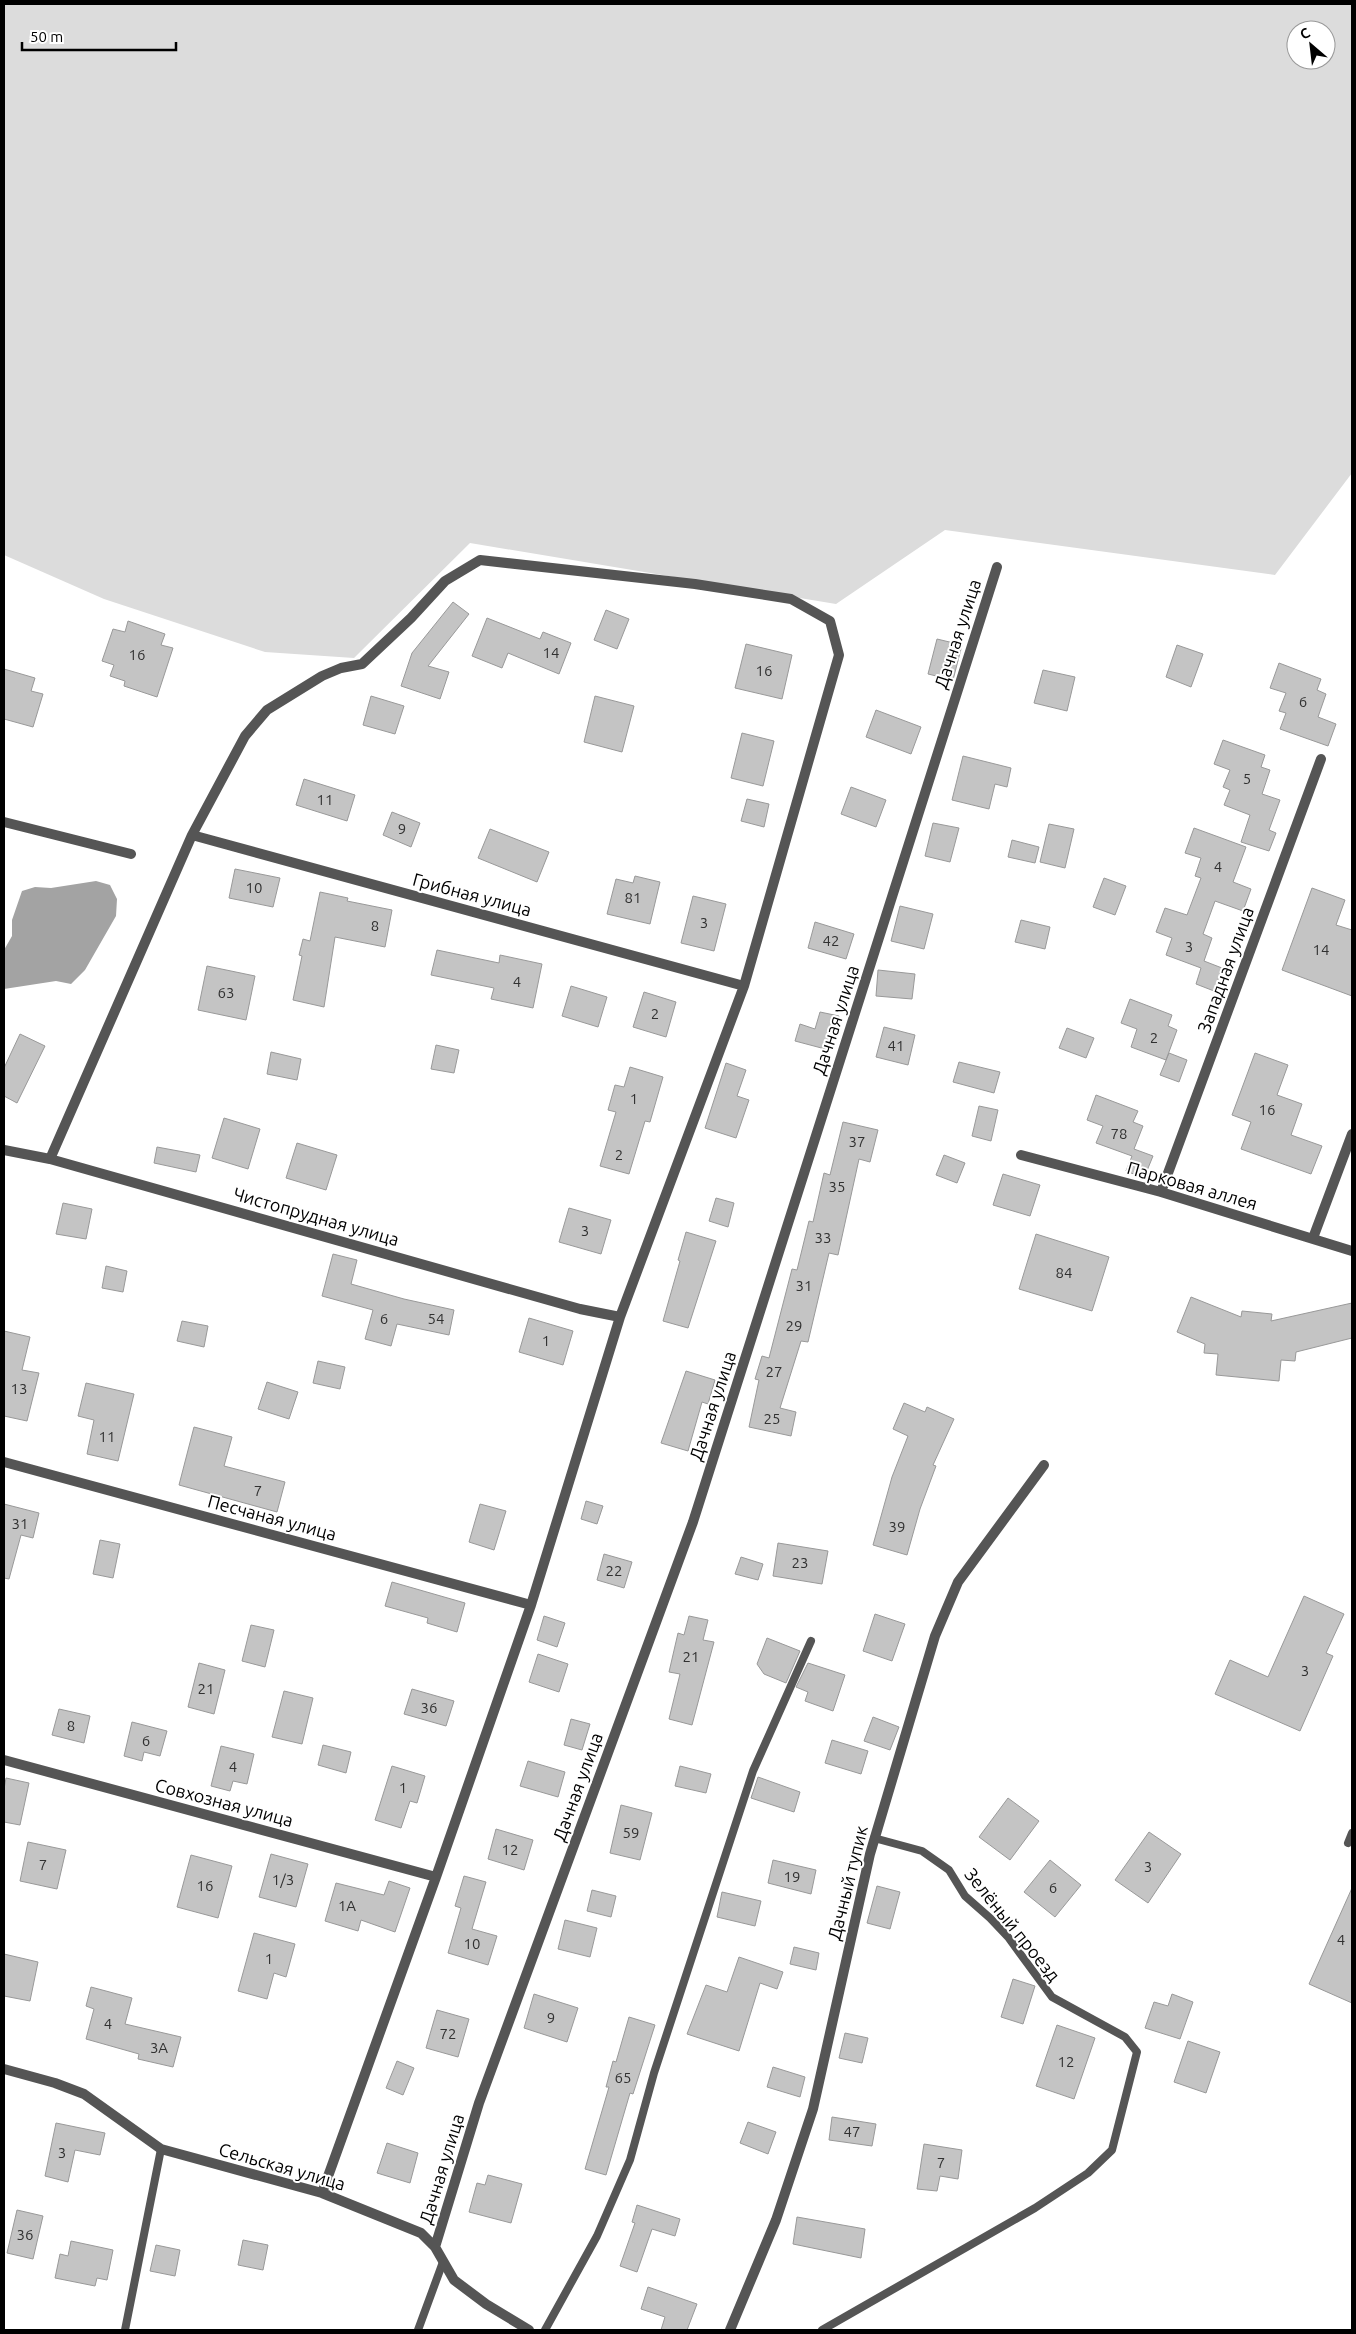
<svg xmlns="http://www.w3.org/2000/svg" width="1356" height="2334" font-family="Ubuntu,sans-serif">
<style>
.green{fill:#dcdcdc;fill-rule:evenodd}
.water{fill:#a3a3a3}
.building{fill:#c4c4c4;stroke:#999}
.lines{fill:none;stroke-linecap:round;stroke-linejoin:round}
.service{stroke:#555;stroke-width:8}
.minor{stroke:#555;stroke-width:10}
.labels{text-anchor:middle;stroke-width:4;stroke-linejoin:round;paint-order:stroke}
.number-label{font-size:15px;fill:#313131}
.street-label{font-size:18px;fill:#000;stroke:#fff}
</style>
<rect width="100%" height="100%" fill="#fff"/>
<path class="green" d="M4,4h1348v469l-77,102 -330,-45 -109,74 -366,-61 -116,115 -89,-6 -161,-53 -100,-44zM1296,30h30v30h-30z"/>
<path class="water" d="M96,881l14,4 7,14 -1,17 -31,54 -14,14 -15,-3 -52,8v-39l8,-14v-16l10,-29 13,-4 16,1z"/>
<path class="building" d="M453,602l16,12 -41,52 21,6 -9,27 -39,-13 11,-33z
M606,610l23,9 -12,30 -23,-9z
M487,618l53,21 3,-7 28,11 -12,31 -51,-21 -6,15 -30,-12z
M128,621l37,13 -4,11 12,3 -16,49 -33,-11 1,-5 -15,-5 4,-11 -12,-4 11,-32 12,3z
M937,639l25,6 -9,35 -25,-6z
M746,644l46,11 -10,44 -47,-11z
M1177,645l26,9 -12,33 -25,-10z
M1279,663l42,16 -4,11 9,4 -8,23 18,7 -8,22 -48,-17 6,-16 -7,-2 7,-18 -16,-5z
M4,669l31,9 -4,13 12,3 -10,33 -29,-8z
M1043,670l32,7 -8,34 -33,-8z
M371,696l33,10 -9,28 -32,-9z
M595,696l39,10 -12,46 -38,-10z
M876,710l45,17 -10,27 -45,-17z
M742,733l32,8 -11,45 -32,-8z
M1223,740l42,15 -4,12 9,3 -8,24 18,6 -11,30 7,3 -7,18 -28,-9 9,-27 -26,-10 6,-15 -7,-3 7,-17 -16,-6z
M963,756l48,12 -4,19 -12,-3 -6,25 -37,-9z
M304,779l51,16 -8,26 -51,-16z
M851,787l35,13 -10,27 -35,-13z
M747,799l22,5 -5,23 -23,-6z
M392,812l28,11 -9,24 -28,-12z
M933,823l26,5 -9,34 -25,-6z
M1049,824l25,5 -9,39 -25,-6z
M1194,828l52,19 -13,35 18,7 -8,22 -28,-10 -12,33 9,4 -8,23 18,7 -8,23 -18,-7 5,-16 -35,-13 6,-17 -16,-6 9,-24 22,7 14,-37 -6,-2 6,-18 -16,-5z
M490,829l59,23 -12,30 -59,-24z
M1012,840l27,7 -4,16 -27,-6z
M235,869l45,9 -7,29 -44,-9z
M635,876l25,6 -10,42 -43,-10 9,-35 17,4z
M1104,878l22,8 -11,29 -22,-8z
M1312,888l33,12 -9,25 16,5v66l-70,-26z
M320,892l28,6 -1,3 45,9 -7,37 -50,-10 -11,70 -31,-7 9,-44 -3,-1 4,-16 7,2z
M693,896l33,8 -12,47 -33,-8z
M900,906l33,8 -9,35 -33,-8z
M1021,920l29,7 -5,22 -30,-7z
M815,922l39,12 -8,25 -38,-11z
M437,950l62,13 1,-8 42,9 -9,44 -42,-9 3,-11 -63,-13z
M207,966l48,10 -9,44 -48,-10z
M878,970l37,4 -3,25 -36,-3z
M571,986l36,11 -9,30 -36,-11z
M644,992l32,10 -10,35 -33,-10z
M1130,999l42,16 -4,11 9,4 -11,30 -35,-13 6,-18 -16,-6z
M820,1012l19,4 -10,34 -34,-9 5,-17 15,5z
M884,1027l31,8 -7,30 -32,-8z
M1067,1028l27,10 -8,20 -27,-10z
M20,1034l25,12 -28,57 -13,-7v-28z
M436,1045l23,5 -5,23 -23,-4z
M271,1052l30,7 -4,21 -30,-6z
M1169,1053l18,7 -8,22 -19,-7z
M1255,1053l33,12 -11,30 25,9 -11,31 31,11 -11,28 -70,-25 10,-27 -19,-7z
M959,1062l41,10 -6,21 -41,-11z
M726,1063l20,7 -9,26 12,4 -13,38 -31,-10z
M630,1067l33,10 -13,45 -5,-1 -16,53 -29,-8 16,-54 -8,-2 7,-25 9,2z
M1096,1095l42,16 -5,11 10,4 -9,23 19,7 -9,22 -18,-7 6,-15 -36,-13 7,-17 -16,-6z
M979,1106l19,4 -7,31 -19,-5z
M224,1118l36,11 -12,40 -36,-11z
M843,1122l35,8 -8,32 -11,-3 -21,96 -9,-2 -21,89 -7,-1 -21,67 16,4 -5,24 -42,-9 10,-47 -4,-1 7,-23 7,2 23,-89 5,1 12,-49 4,1 11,-49 6,2z
M297,1143l40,12 -11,35 -40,-12z
M157,1147l43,8 -4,17 -42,-9z
M944,1155l21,8 -8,20 -21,-8z
M1003,1174l37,11 -10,31 -37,-11z
M716,1198l18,5 -6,24 -19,-6z
M63,1203l29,6 -6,30 -30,-5z
M569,1208l42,12 -10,34 -42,-12z
M686,1232l30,9 -28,87 -25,-7 17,-60 -2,-1z
M1036,1234l73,23 -17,54 -73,-22z
M333,1254l24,6 -6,24 53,15 50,11 -5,25 -52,-11 -6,22 -26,-7 8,-29 -51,-14z
M106,1266l21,5 -4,21 -21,-4z
M1191,1297l50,20 1,-6 30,3 -1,7 81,-18v35l-56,14 -1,9 -14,-1 -2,21 -63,-6 2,-21 -14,-1 1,-9 -28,-12z
M529,1318l44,13 -10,34 -44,-13z
M182,1321l26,5 -4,21 -27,-6z
M4,1331l26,6 -8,33 17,3 -12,48 -23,-5z
M318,1361l27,6 -5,22 -27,-6z
M686,1371l29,9 -7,24 -6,-2 -14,49 -27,-8z
M267,1382l31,10 -9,27 -31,-10z
M86,1383l48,11 -16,67 -31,-7 7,-34 -16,-4z
M904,1403l21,9 2,-5 27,12 -21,46 3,1 -16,43 -13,46 -34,-10 19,-68 16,-41 -15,-7z
M194,1427l38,10 -8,29 61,16 -8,30 -98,-27z
M586,1501l17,5 -6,18 -16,-5z
M4,1504l35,9 -6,25 -12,-3 -12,44 -5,-1z
M480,1504l26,7 -12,39 -25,-8z
M100,1540l20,4 -7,34 -20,-4z
M778,1543l50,8 -6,33 -49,-8z
M604,1554l28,8 -8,26 -27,-8z
M741,1557l22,7 -5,16 -23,-6z
M392,1582l73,21 -8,29 -30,-9 1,-5 -43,-12z
M1304,1596l40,18 -18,39 7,3 -33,75 -85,-37 15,-34 38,17z
M875,1614l30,10 -13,37 -29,-10z
M544,1616l21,7 -8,24 -20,-7z
M689,1616l19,4 -5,20 11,2 -22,83 -23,-6 11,-45 -11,-2 9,-39 6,2z
M251,1625l23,5 -9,37 -23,-6z
M767,1638l33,13 -14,32 -22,-9 -7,-10z
M538,1654l30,10 -9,28 -30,-10z
M199,1663l26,7 -11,44 -26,-7z
M808,1663l37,12 -12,36 -28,-10 3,-9 -12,-5z
M412,1689l42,12 -8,25 -42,-12z
M284,1691l29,7 -11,46 -30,-7z
M59,1709l31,7 -6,27 -32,-8z
M873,1717l26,10 -9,23 -26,-9z
M571,1719l19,5 -8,26 -18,-5z
M132,1722l35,9 -7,25 -16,-4 -2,9 -18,-5z
M832,1740l36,11 -7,23 -36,-11z
M323,1745l28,7 -5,21 -28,-8z
M221,1746l33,8 -7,30 -14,-3 -3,10 -19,-5z
M528,1761l37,11 -7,25 -38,-11z
M392,1766l33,10 -8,27 -7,-2 -9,27 -26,-8z
M680,1766l31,8 -5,19 -31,-7z
M758,1777l42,15 -6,20 -43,-14z
M6,1778l23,5 -9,42 -16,-3v-33z
M1008,1798l31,23 -29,39 -31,-23z
M621,1805l31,8 -12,47 -30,-7z
M496,1829l37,11 -9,30 -36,-11z
M1149,1832l32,22 -33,49 -33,-23z
M28,1842l38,8 -9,39 -37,-8z
M271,1854l37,10 -12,43 -37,-10z
M191,1855l41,11 -14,52 -41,-11z
M773,1860l43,10 -5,24 -43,-11z
M1050,1860l31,25 -26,32 -31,-25z
M464,1876l22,6 -14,47 25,7 -9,29 -40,-12 13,-45 -6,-2z
M389,1881l21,7 -15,44 -34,-12 -3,11 -33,-10 11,-38 48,12z
M877,1886l23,6 -10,37 -23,-6z
M1352,1888v115l-43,-19z
M592,1890l24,6 -5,21 -24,-6z
M722,1892l39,9 -6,25 -38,-9z
M565,1920l32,8 -7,29 -32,-8z
M254,1933l41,11 -9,33 -12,-4 -7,26 -29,-8z
M794,1947l25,6 -3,17 -26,-6z
M4,1954l34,8 -8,39 -26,-5z
M739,1957l44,15 -6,17 -17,-6 -21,68 -52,-17 19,-49 21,7z
M1013,1979l22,7 -12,38 -22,-7z
M91,1987l41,11 -7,26 56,13 -8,30 -35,-8 1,-5 -53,-15 8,-30 -8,-3z
M534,1994l44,14 -11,34 -43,-14z
M1172,1994l21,8 -13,37 -35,-11 9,-26 14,4z
M437,2010l32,9 -11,38 -32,-9z
M629,2017l26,8 -22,69 -3,-1 -24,82 -21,-6 24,-82h-3l7,-26 3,1z
M1057,2025l38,13 -21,61 -38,-13z
M845,2033l23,5 -6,25 -23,-5z
M1188,2041l32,11 -14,41 -32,-11z
M397,2061l17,7 -11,27 -17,-7z
M773,2067l32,10 -5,20 -33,-10z
M832,2117l44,7 -4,22 -43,-6z
M748,2122l28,10 -8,22 -28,-11z
M56,2123l49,10 -5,22 -25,-5 -7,32 -23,-6z
M387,2143l31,10 -8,30 -33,-10z
M924,2144l38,6 -4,29 -18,-3 -3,15 -20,-2z
M488,2175l34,9 -11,39 -42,-11 8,-29 8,2z
M637,2205l43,14 -5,17 -23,-7 -15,43 -17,-6 15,-43 -3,-1z
M17,2210l26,6 -10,43 -26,-6z
M797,2217l68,12 -4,29 -68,-14z
M243,2240l25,5 -5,25 -25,-5z
M71,2241l42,9 -6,30 -10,-2 -2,8 -40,-8 5,-24 8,2z
M156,2245l24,5 -5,26 -25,-5z
M648,2287l49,17 -10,26h-26l4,-13 -24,-8z"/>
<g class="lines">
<path class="service" d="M1348,1843l4,-10
M125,2330l36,-181
M418,2330l25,-68
M545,2330l52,-94 33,-76 24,-87 99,-302 58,-130
M822,2330l213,-122 53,-35 24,-23 25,-98 -12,-15 -73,-40 -44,-60 -18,-19 -25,-22 -16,-26 -27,-19 -48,-13"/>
<path class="minor" d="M4,822l127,32
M192,835l552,151
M4,1150l46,9 530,150 40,8
M1021,1155l140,37 191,59
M50,1159l142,-324 53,-99 22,-26 55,-34 19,-8 21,-4 49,-46 34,-37 35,-21 215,24 96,15 39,22 9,34 -95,331 -124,331 -89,288 -95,272 -114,316
M1161,1192l160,-433
M1313,1238l39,-104
M4,1462l527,143
M4,1760l432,117
M4,2069l51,14 29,11 77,55 161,44 99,40 14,14 19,33 32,24 43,26
M435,2247l44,-144 214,-581 304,-955
M730,2330l46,-110 37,-111 57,-255 65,-218 23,-54 86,-117"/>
</g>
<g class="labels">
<g class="number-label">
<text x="551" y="658">14</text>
<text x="137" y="660">16</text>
<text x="764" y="676">16</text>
<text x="1303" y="707">6</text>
<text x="1247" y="784">5</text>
<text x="325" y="805">11</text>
<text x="402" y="834">9</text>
<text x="1218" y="872">4</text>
<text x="254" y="893">10</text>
<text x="633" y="903">81</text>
<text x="704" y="928">3</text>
<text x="375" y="931">8</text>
<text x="831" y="946">42</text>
<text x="1189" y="952">3</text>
<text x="1321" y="955">14</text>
<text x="517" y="987">4</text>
<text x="226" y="998">63</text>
<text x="655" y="1019">2</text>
<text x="1154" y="1043">2</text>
<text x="896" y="1051">41</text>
<text x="634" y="1104">1</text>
<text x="1267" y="1115">16</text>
<text x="1119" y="1139">78</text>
<text x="857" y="1147">37</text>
<text x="619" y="1160">2</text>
<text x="837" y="1192">35</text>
<text x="585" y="1236">3</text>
<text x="823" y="1243">33</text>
<text x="1064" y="1278">84</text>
<text x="804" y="1291">31</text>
<text x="384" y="1324">6</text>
<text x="436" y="1324">54</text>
<text x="794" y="1331">29</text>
<text x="546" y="1346">1</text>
<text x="774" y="1377">27</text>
<text x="19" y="1394">13</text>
<text x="772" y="1424">25</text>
<text x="107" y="1442">11</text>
<text x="258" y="1496">7</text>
<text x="20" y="1529">31</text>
<text x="897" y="1532">39</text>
<text x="800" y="1568">23</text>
<text x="614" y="1576">22</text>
<text x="691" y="1662">21</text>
<text x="1305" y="1676">3</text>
<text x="206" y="1694">21</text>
<text x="429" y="1713">36</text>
<text x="71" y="1731">8</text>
<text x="146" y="1746">6</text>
<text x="233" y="1772">4</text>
<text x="403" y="1793">1</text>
<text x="631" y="1838">59</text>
<text x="510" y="1855">12</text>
<text x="43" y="1870">7</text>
<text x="1148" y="1872">3</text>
<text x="792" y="1882">19</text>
<text x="283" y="1885">1/3</text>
<text x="205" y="1891">16</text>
<text x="1053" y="1893">6</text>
<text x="347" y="1911">1А</text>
<text x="1341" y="1945">4</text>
<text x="472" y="1949">10</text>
<text x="269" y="1964">1</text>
<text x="551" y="2023">9</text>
<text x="108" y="2029">4</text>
<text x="448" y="2039">72</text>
<text x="159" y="2053">3А</text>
<text x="1066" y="2067">12</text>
<text x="623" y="2083">65</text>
<text x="852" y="2137">47</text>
<text x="62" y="2158">3</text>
<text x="941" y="2168">7</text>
<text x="25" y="2240">36</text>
</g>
<g class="street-label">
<text transform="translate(958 634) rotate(-72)" y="6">Дачная улица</text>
<text transform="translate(472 895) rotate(15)" y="6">Грибная улица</text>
<text transform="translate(1226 970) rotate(-70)" y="6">Западная улица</text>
<text transform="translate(836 1020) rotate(-72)" y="6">Дачная улица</text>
<text transform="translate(1192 1186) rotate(16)" y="6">Парковая аллея</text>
<text transform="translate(316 1217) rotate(16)" y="6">Чистопрудная улица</text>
<text transform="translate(713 1406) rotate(-72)" y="6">Дачная улица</text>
<text transform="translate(272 1518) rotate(15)" y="6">Песчаная улица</text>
<text transform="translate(578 1787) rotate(-70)" y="6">Дачная улица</text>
<text transform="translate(224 1803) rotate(15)" y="6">Совхозная улица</text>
<text transform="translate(848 1883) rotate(-76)" y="6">Дачный тупик</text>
<text transform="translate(1012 1925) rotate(51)" y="6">Зелёный проезд</text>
<text transform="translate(282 2167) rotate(16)" y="6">Сельская улица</text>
<text transform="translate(442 2169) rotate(-73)" y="6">Дачная улица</text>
</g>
</g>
<rect width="1356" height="2334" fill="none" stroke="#000000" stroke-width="10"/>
<g transform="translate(1311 45) rotate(332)"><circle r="24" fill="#ffffff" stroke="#999999"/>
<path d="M0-4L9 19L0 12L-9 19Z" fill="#000000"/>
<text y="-8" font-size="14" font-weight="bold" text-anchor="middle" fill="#000000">С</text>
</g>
<path d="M22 42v8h154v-8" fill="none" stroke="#000000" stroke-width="2.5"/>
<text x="30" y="42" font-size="15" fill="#000000" stroke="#ffffff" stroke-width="4" paint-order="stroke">50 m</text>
</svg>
